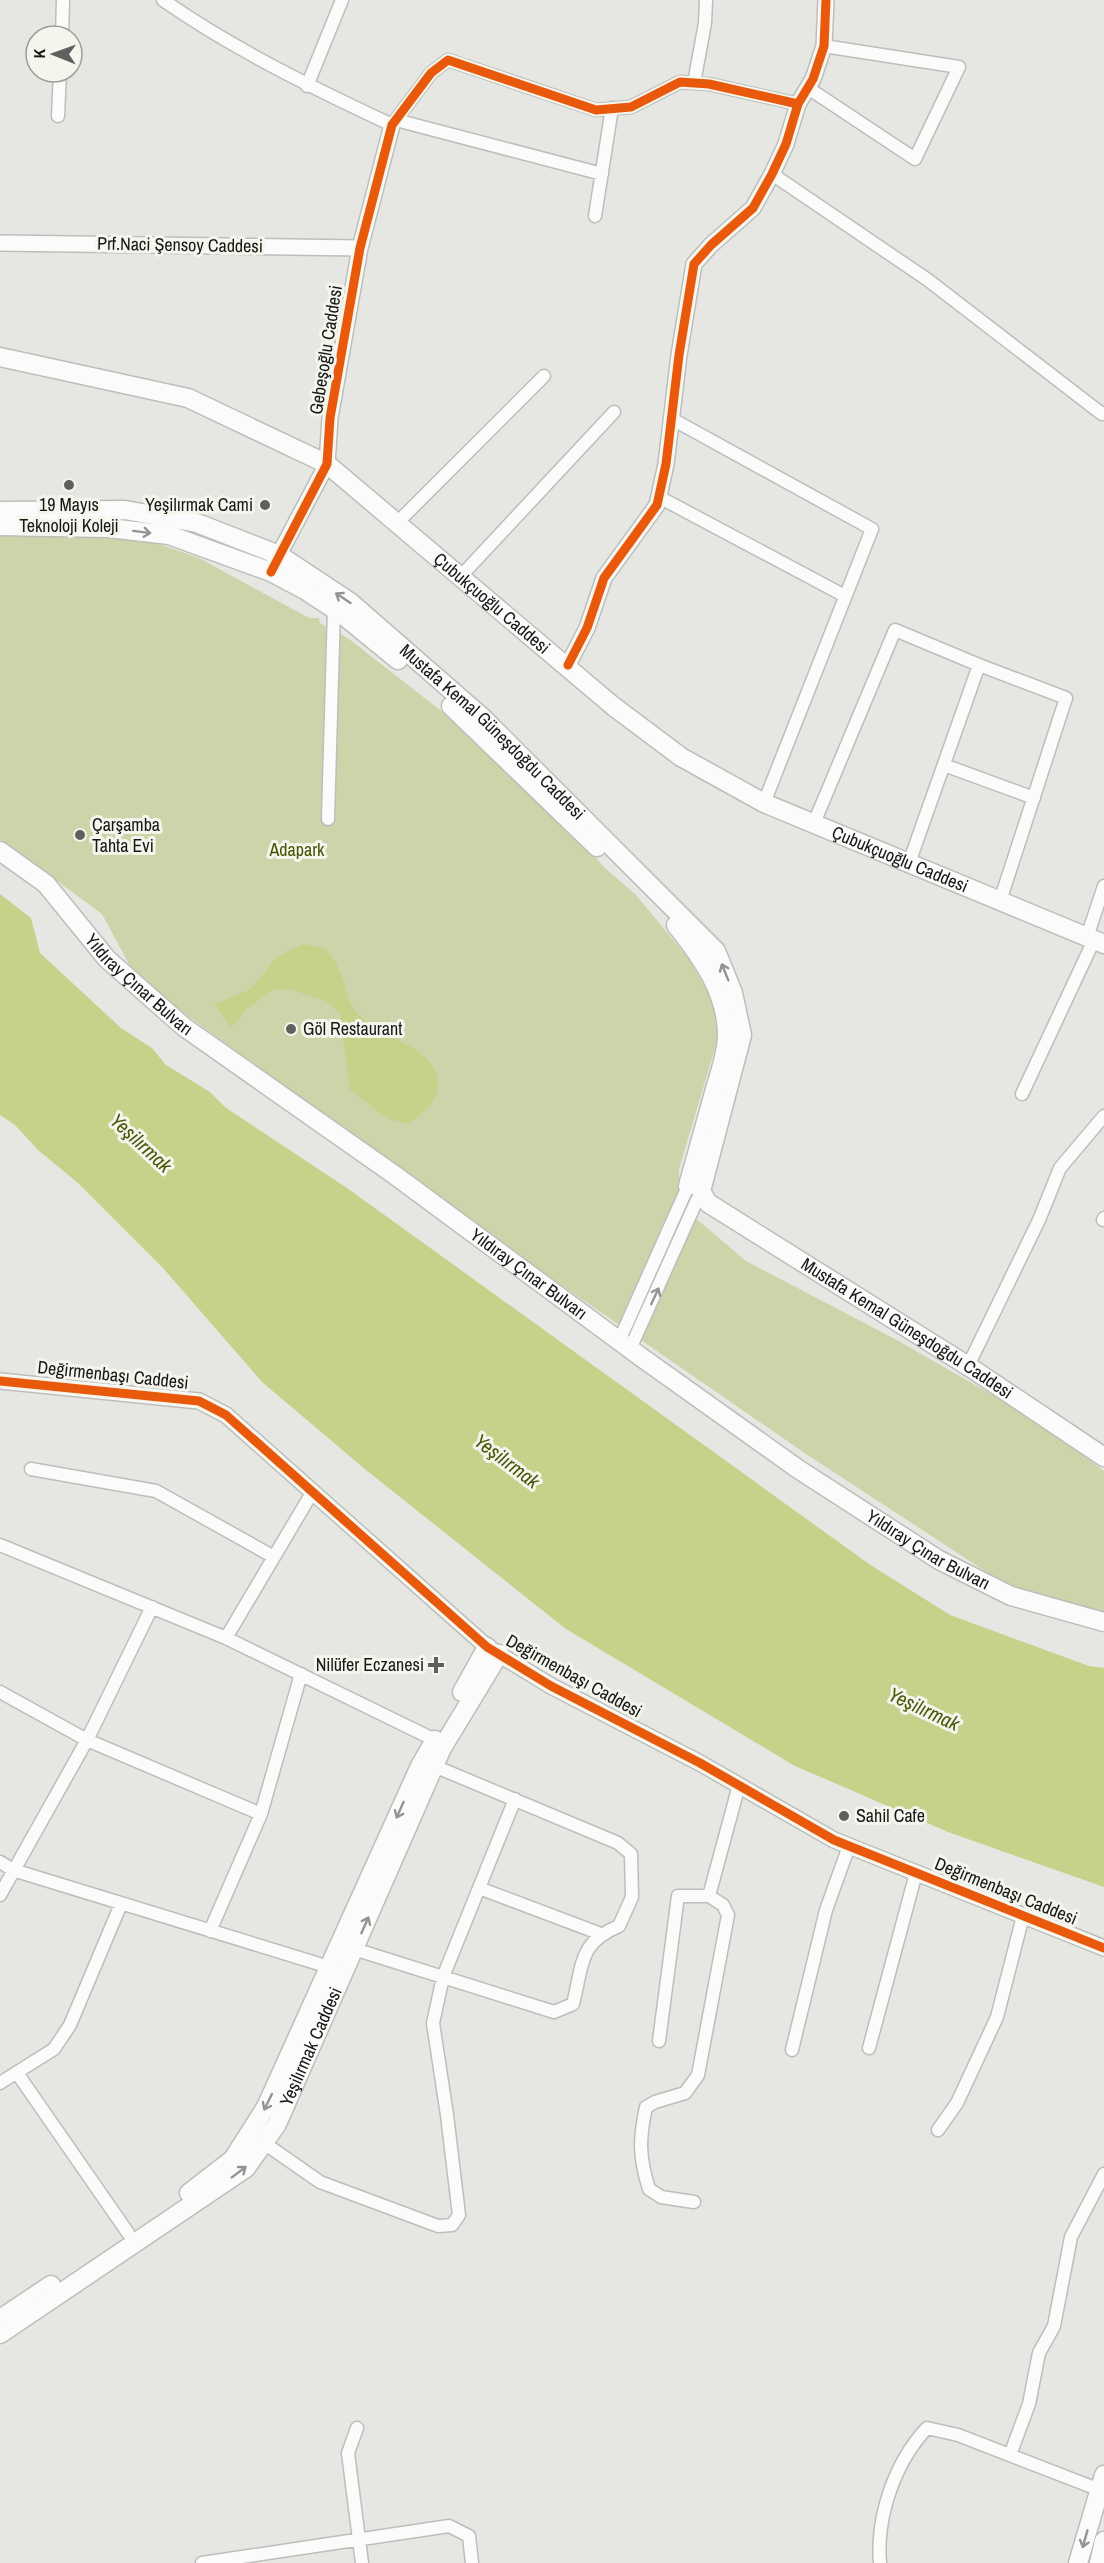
<svg xmlns="http://www.w3.org/2000/svg" width="1104" height="2563" font-family="'Archivo Narrow',sans-serif">
<style>
.green{fill:#cdd4aa}
.water{fill:#c6d189}
.lines{fill:none;stroke-linecap:round;stroke-linejoin:round}
.minor-casing{stroke:#bdbeba;stroke-width:15}
.tertiary-casing{stroke:#bdbeba;stroke-width:18}
.secondary-casing{stroke:#bdbeba;stroke-width:21}
.minor{stroke:#fbfbfb;stroke-width:12}
.tertiary{stroke:#fbfbfb;stroke-width:15}
.secondary{stroke:#fbfbfb;stroke-width:18}
.cycleway-casing{stroke:#f4f6ed;stroke-width:13}
.cycleway{stroke:#e8590c;stroke-width:9}
.oneway{stroke:#949494}
.poi-dot{fill:#5f605d;stroke:#f4f6ed;stroke-width:2}
.labels{text-anchor:middle;stroke-width:6;stroke-linejoin:round;paint-order:stroke}
.street-label{font-size:18px;fill:#171715;stroke:#f4f6ed}
.poi-label{font-size:18px;fill:#171715;stroke:#f4f6ed;text-anchor:start}
.park-label{font-size:18px;fill:#495202;stroke:#f4f6ed}
.water-label{font-size:20px;font-style:italic;fill:#4d5508;stroke:#f4f6ed}
</style>
<rect width="100%" height="100%" fill="#e6e7e2"/>
<path class="green" d="M0,535l142,3 57,20 110,60h10l1,5 29,16 159,124 97,105 31,27 53,64 23,41 6,38 -39,131 1,20 7,22 59,50 149,78 143,82 66,50v140l-93,-23 -205,-134 -320,-221 -349,-254 -35,-65 -102,-75z"/>
<path class="water" d="M0,894l31,24 9,35 81,75 31,20 14,17 44,27 16,16 121,80 522,376 81,51 139,51 15,2v219l-156,-55 -153,-66 -229,-137 -200,-159 -104,-88 -99,-114 -85,-85 -40,-33 -23,-25 -15,-10z
M302,944l23,4c5,8 12,15 15,23 5,12 7,29 15,39 23,30 79,34 83,71 2,20 -16,32 -29,43l-21,-5 -38,-29 -10,-77 -14,-12 -35,-11h-19l-24,18 -17,19 -16,-23 36,-15 25,-31z"/>
<g class="lines">
<defs>
<path id="minor" d="M163,0c72,50 150,88 229,125l39,-52 17,-13 148,50 35,-3 49,-25 29,2 89,20
M62,36l1,-36
M694,83l11,-60 1,-23
M307,86l35,-86
M808,88l107,71 44,-92 -135,-21
M58,116l2,-44
M396,120l206,54
M772,174l156,106 174,134 2,-1
M595,216l17,-108
M672,419l200,110 -108,274
M659,497l186,99
M397,523l147,-147
M461,576l153,-164
M979,665l87,33 -66,203
M944,765l90,33
M328,819l6,-210
M814,823l81,-193 84,35 -70,198
M1087,937l17,-51
M1022,1094l72,-154
M1103,1220l1,-2
M619,1341l66,-148
M630,1349l67,-149
M968,1366l71,-146 21,-52 44,-52
M31,1469l125,22 118,66
M0,1545l226,93 209,102
M226,1638l87,-147
M0,1692l87,48 174,74
M0,1862l13,8 316,97
M479,1888l122,46
M0,1895l87,-155 65,-133
M210,1931l51,-117 40,-140
M354,1949l200,63 19,-8c10,-39 5,-61 46,-78l13,-29 -1,-43 -13,-11 -184,-77
M659,2041l19,-145h31l30,-111
M869,2048l47,-175
M792,2050l34,-140 23,-64
M17,2073l111,160
M0,2083l54,-34 16,-24 51,-121
M938,2130l19,-27 40,-86 26,-101
M264,2143l56,39 118,44 14,-1 7,-10 -12,-100 -14,-92 10,-46 72,-178
M694,2202l-33,-5 -12,-8c-10,-32 -10,-50 -3,-82l9,-5 30,-9 13,-18 30,-160 -5,-10 -14,-9
M357,2428l-9,25 14,110
M1010,2455l19,-51 10,-51 15,-27 17,-89 33,-63
M202,2563l247,-37 20,10 3,27
M880,2563c-4,-47 15,-101 47,-135l31,7 142,55"/>
<path id="tertiary" d="M0,243l360,5
M274,564l53,-100 3,-46 30,-170 32,-123
M568,665l19,-37 17,-50 53,-73 9,-41 13,-109 15,-91 17,-19 42,-37 19,-34 14,-30 12,-40 15,-25 11,-33 2,-46
M0,1381l199,20 27,14 261,232 64,39 149,77 134,77 270,108"/>
<g id="secondary">
<path id="s1" d="M0,357l188,41 139,66 286,242 68,51 83,46 340,141"/>
<path id="s2" d="M0,511l125,-1 72,13 82,32 71,47 133,116 233,233 17,42 9,42 -41,156 7,12 260,163 136,91"/>
<path d="M0,526l109,2 60,7 102,37 34,18 38,25 55,45"/>
<path d="M451,706l146,141"/>
<path id="s3" d="M0,851l46,33 61,75 77,68 212,149 245,181 157,112 141,91 72,36 93,26"/>
<path d="M676,925c25,31 51,68 51,110 0,18 -7,37 -12,54 -9,32 -18,64 -27,97"/>
<path d="M462,1692l25,-45"/>
<path d="M189,2193l44,-34 33,-52 154,-341 15,-26"/>
<path d="M0,2319l51,-34"/>
<path id="s4" d="M0,2334l246,-166 31,-44 165,-376 57,-94"/>
<path d="M1078,2563l26,-88"/>
<path d="M1099,2563l5,-22"/>
</g>
</defs>
<use href="#minor" class="minor-casing"/>
<use href="#tertiary" class="tertiary-casing"/>
<use href="#secondary" class="secondary-casing"/>
<use href="#minor" class="minor"/>
<use href="#tertiary" class="tertiary"/>
<use href="#secondary" class="secondary"/>
<defs>
<path id="cycleway" d="M271,572l56,-108 3,-46 30,-170 32,-123 39,-52 17,-13 148,50 35,-3 49,-25 29,2 89,20
M568,665l19,-37 17,-50 53,-73 9,-41 13,-109 15,-91 17,-19 42,-37 19,-34 14,-30 12,-40 15,-25 11,-33 2,-46
M0,1381l199,20 27,14 261,232 64,39 149,77 134,77 270,108"/>
</defs>
<use href="#cycleway" class="cycleway-casing"/>
<use href="#cycleway" class="cycleway"/>
</g>
<defs><path id="oneway-shaft" d="M-6 0H5M1.5-3L5.5 0L1.5 3" fill="none" stroke-width="1.6" stroke-linecap="round" stroke-linejoin="round" transform="scale(1.5)"/></defs>
<g class="oneway">
<use href="#oneway-shaft" transform="translate(142 532) rotate(7)"/>
<use href="#oneway-shaft" transform="translate(343 598) rotate(-146)"/>
<use href="#oneway-shaft" transform="translate(725 972) rotate(-112)"/>
<use href="#oneway-shaft" transform="translate(655 1296) rotate(-65)"/>
<use href="#oneway-shaft" transform="translate(400 1810) rotate(114)"/>
<use href="#oneway-shaft" transform="translate(365 1925) rotate(-66)"/>
<use href="#oneway-shaft" transform="translate(268 2102) rotate(116)"/>
<use href="#oneway-shaft" transform="translate(239 2172) rotate(-37)"/>
<use href="#oneway-shaft" transform="translate(1085 2539) rotate(106)"/>
</g>
<g class="poi-dot">
<circle cx="69" cy="485" r="6"/>
<circle cx="265" cy="505" r="6"/>
<circle cx="80" cy="835" r="6"/>
<circle cx="291" cy="1029" r="6"/>
<path d="M433 1656h6v6h6v6h-6v6h-6v-6h-6v-6h6z"/>
<circle cx="844" cy="1816" r="6"/>
</g>
<g class="labels">
<g class="street-label">
<text transform="translate(180 245) rotate(1)" y="6">Prf.Naci Şensoy Caddesi</text>
<text transform="translate(326 350) rotate(-81)" y="6">Gebeşoğlu Caddesi</text>
<text dy="6" stroke="none"><textPath href="#s1" startOffset="562">Çubukçuoğlu Caddesi</textPath></text>
<text dy="6" stroke="none"><textPath href="#s2" startOffset="564">Mustafa Kemal Güneşdoğdu Caddesi</textPath></text>
<text dy="6" stroke="none"><textPath href="#s1" startOffset="1048">Çubukçuoğlu Caddesi</textPath></text>
<text dy="6" stroke="none"><textPath href="#s3" startOffset="194">Yıldıray Çınar Bulvarı</textPath></text>
<text dy="6" stroke="none"><textPath href="#s3" startOffset="680">Yıldıray Çınar Bulvarı</textPath></text>
<text dy="6" stroke="none"><textPath href="#s2" startOffset="1376">Mustafa Kemal Güneşdoğdu Caddesi</textPath></text>
<text transform="translate(113 1375) rotate(6)" y="6">Değirmenbaşı Caddesi</text>
<text dy="6" stroke="none"><textPath href="#s3" startOffset="1166">Yıldıray Çınar Bulvarı</textPath></text>
<text transform="translate(574 1676) rotate(29)" y="6">Değirmenbaşı Caddesi</text>
<text transform="translate(1006 1891) rotate(22)" y="6">Değirmenbaşı Caddesi</text>
<text dy="6" stroke="none"><textPath href="#s4" startOffset="435">Yeşilırmak Caddesi</textPath></text>
</g>
<g class="poi-label">
<text x="69" y="511" text-anchor="middle">19 Mayıs<tspan x="69" dy="21">Teknoloji Koleji</tspan></text>
<text x="253" y="511" text-anchor="end">Yeşilırmak Cami</text>
<text x="92" y="831">Çarşamba<tspan x="92" dy="21">Tahta Evi</tspan></text>
<text x="303" y="1035">Göl Restaurant</text>
<text x="424" y="1671" text-anchor="end">Nilüfer Eczanesi</text>
<text x="856" y="1822">Sahil Cafe</text>
</g>
<g class="park-label">
<text x="297" y="856">Adapark</text>
</g>
<g class="water-label">
<text transform="translate(141 1143) rotate(43)" y="7">Yeşilırmak</text>
<text transform="translate(507 1461) rotate(37)" y="7">Yeşilırmak</text>
<text transform="translate(924 1709) rotate(25)" y="7">Yeşilırmak</text>
</g>
</g>
<g transform="translate(54 54) rotate(271)"><circle r="28" fill="#f4f6ed" stroke="#9c9d97" stroke-width="1.5"/>
<path d="M0-4.5L10 22L0 15L-10 22Z" fill="#5f605d"/>
<text y="-9" font-size="16" font-weight="bold" text-anchor="middle" fill="#171715">K</text>
</g>
</svg>
